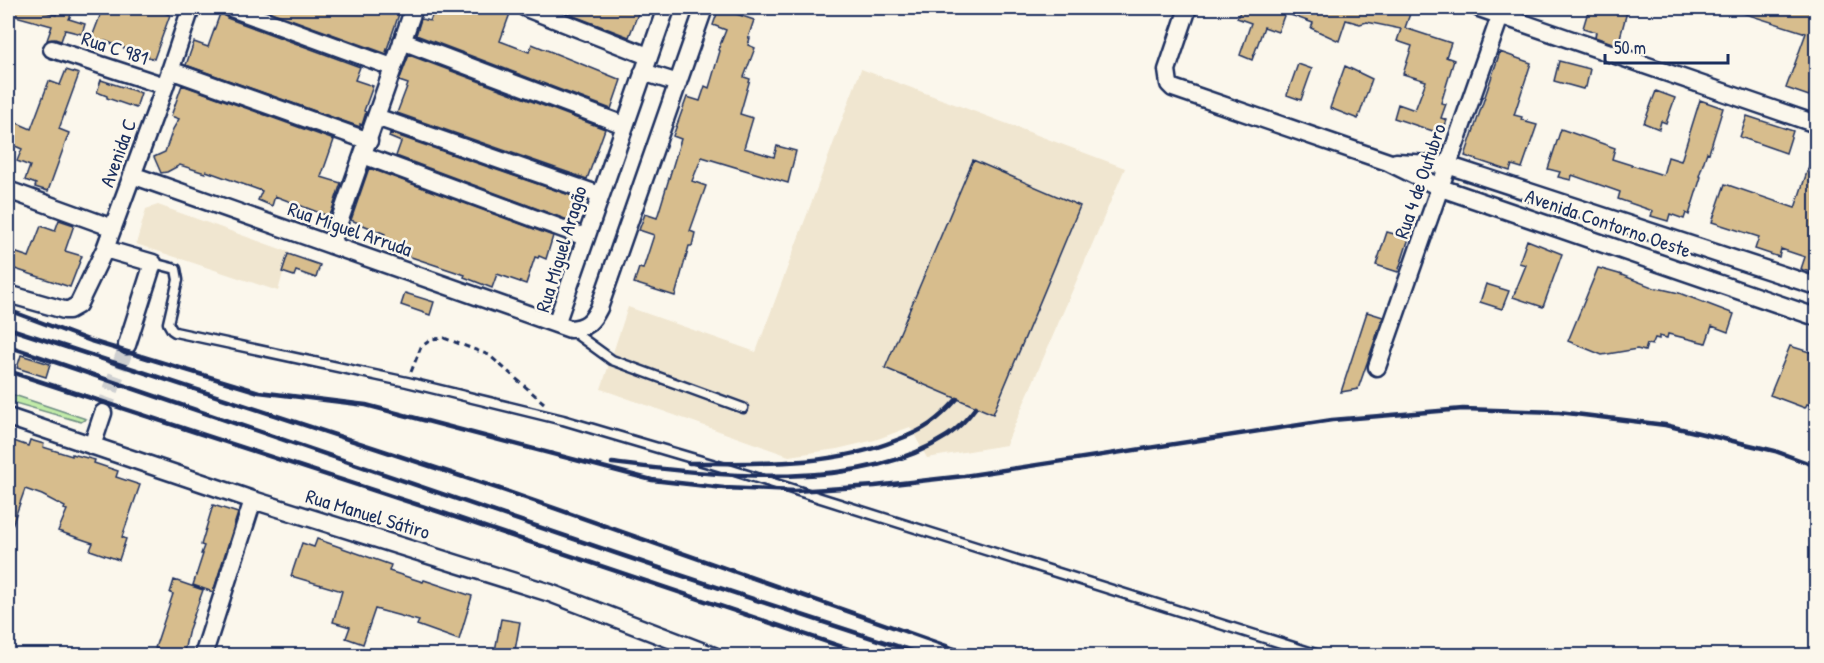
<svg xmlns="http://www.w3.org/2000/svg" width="1824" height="663" font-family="'Patrick Hand',sans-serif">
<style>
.built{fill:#f0e6d0}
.green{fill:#c1eba8;stroke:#6e8d83;stroke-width:1.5}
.building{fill:#d7bd8d;stroke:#1b2f5e;stroke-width:1.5}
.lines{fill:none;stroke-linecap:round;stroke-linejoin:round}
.street-tunnel{stroke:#cecfd0;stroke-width:16;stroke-dasharray:16 8;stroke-linecap:butt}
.lane-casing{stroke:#1b2f5e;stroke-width:13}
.street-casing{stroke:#1b2f5e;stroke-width:21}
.path{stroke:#1b2f5e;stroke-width:3;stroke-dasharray:6 4.5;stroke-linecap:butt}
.lane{stroke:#fbf7ec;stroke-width:8}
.street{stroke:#fbf7ec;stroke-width:16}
.rail{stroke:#1b2f5e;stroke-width:4.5}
.labels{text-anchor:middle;stroke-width:5;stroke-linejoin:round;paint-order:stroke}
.street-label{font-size:20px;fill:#1b2f5e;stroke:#fbf7ec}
</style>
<rect width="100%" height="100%" fill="#fbf7ec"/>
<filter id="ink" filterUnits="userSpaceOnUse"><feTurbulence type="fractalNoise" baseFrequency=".0167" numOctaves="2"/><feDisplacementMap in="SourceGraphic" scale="12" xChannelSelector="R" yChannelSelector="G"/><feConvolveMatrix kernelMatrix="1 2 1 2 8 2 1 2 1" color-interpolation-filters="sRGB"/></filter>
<g filter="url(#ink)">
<path class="built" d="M861,69l264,99 -119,277 -79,13 -17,-31 -35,13 -38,9 -48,7 -188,-67 27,-82 128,45z
M158,205l131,47 -11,39 -142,-47 10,-35z"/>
<path class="green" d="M8,393l78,26 -5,3 -73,-21z"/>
<path class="building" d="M8,8h26l22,7 3,-7h15l-5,11 16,5 -3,10 -17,-4 -4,11 -6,-2 -8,1 5,-14 -44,-12z
M103,8h64l-2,5 5,2 -16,44 -49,-18 -3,8 -13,-4z
M260,8h134l-1,3 6,3 -13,38 2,-3 -1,5z
M435,8h77l-12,33 29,11 3,-8 89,36 -10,29 -195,-74 5,-16 9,2z
M553,8h87l-11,29z
M719,8l35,12 -6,18h2l-2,7 7,3 -11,29 6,2 -10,35 13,4 -9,30 30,9 3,-11 19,5 -8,32 -86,-26 -10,24 14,5 -16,45 5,2 -3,13h-3l-14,50 -41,-13 5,-15 4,1 11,-34 -15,-5 6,-16 12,4 24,-79 -8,-3 14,-39 13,4 5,-15 4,2 11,-37 -2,-1 8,-20 -13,-5z
M1242,8h170l-7,20 46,15 -5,14 8,3 -13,43 5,1 -5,14 6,2 -5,14 -48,-16 4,-14 17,6 11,-29 -23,-7 9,-28 -15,-5 4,-12 -34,-7 -7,2 -14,-4 -7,21 -28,-13 2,-5 -28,-10 -7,19 -14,-5 -12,33 -12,-5 11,-32 -14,-5z
M1589,8h39l-10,37 -23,-8 1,-5 -13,-4z
M1733,8h83v65l-7,23 -23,-8 20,-55 -73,-23z
M221,11l6,7 133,49 -5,13 18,6 -9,25 2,1 -4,13 -2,-1v3l-174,-62 8,-23 14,5z
M1500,52l31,11 -17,52 8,2 -1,3 6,1 -1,1 11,3 -15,43 -10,-3 -2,6 -45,-15z
M409,55l196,74 -18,50 -190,-66 11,-29 -9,-3z
M1559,61l31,8 -4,18h-2l-1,2 -29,-8z
M1298,64l14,5 -11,31 -14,-5z
M1345,66l27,13 -14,40 -28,-11z
M66,70l13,4 -20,55 10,4 -21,58 -13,-4 1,-3 -11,-4 5,-14 -13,-5 5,-12 -14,-6v-24l23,10 18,-48 11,4z
M101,80l40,13 -5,15 -29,-10v-2l-10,-4z
M182,85l152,55 -13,37 20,6 -10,30h-1l-2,3 -53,-20 -3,10 -14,-6 4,-9 -56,-20 -1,2 -25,-8 -13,7 -6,1 -7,-16 11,-5 8,-23 6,-10 -8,-3z
M1656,91l19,7 -9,25 -5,-2 -2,8 -15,-6z
M1700,100l23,8 -14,45 -2,-1 -8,24 2,1 -12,38 -3,-2 -2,6 -14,-5 -2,7 -17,-5 2,-5 -35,-12 2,-7 -48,-17 -1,5 -13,-3 2,-5 -12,-3 13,-40 54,19 -3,11 51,16 5,-18 13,4z
M1747,116l46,15 -7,22 -46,-16z
M390,133l191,66 -8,23 -177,-66 5,-14 -12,-5z
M1814,151h2v113l-3,9 -12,-4 4,-12 -24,-8 -2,8 -24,-8 4,-12 -47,-15 13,-38 70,24z
M973,160l107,46 -87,208 -108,-46z
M369,168l184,68 -7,23 -7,-3 -1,2 -3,-1 -9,27 -29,-10 -5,14 -28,-11 1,-2 -69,-23 2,-6 -16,-6 3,-6 -34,-14z
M59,220l15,5 -9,26 17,5 -12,31 -61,-20 5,-15 15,5 12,-31 14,5z
M1387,232l22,6 -11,34 -22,-7z
M1527,240l35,14 -19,53 -30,-10 13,-32 -7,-2z
M288,254l32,11 -4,13 -20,-7 -2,5 -12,-4z
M1598,268l21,6 38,15v-1l22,5 55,21 -6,18 -16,-6 -6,17 -38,-9 -1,4 -8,-2v3l-4,-1 -3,7 -5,-1 -2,7 -8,-2 -35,6 -34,-14z
M1486,284l23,7 -7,18 -22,-7z
M405,293l29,9 -4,13 -29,-10z
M1367,312l16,5 -25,72 -17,3z
M1790,346l26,8v53l-9,-3 -2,4 -35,-13z
M21,355l29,9 -4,13 -29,-9z
M8,439l20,7 2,-6 14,4 -1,3 29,9v-2l23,6 -1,3 24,8 -2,6 24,8 -18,52 4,2 -7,21 -29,-10 3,-7 -35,-12 9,-21 -3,-1 1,-2 -23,-12 -17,-6 -16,45 -1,-1z
M213,505l25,8 -25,79 -20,-7 10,-31h-2l3,-8 -3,-1z
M317,539l74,26 -2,6 34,11 1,-2 48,16 -13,44 -42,-15 2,-4 -44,-12 -12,35 -17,-6 4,-11 -17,-5 9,-31 -51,-15 11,-33 12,4z
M174,580l29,10 -14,39 -6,27h-16l1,-4 -13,-4 18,-54 -3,-1z
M501,619l19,3 -6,34h-20z"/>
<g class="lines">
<path class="street-tunnel" d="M103,413l24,-68"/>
<defs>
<path id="lane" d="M153,263l23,6 2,11 -10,43 4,7 3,2 232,50 156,38 159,47 600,189
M572,331l40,29 131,48"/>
<path id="street" d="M231,8l161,59
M526,8l122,48
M1188,8l-21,62 2,14 4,4 215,74 53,26 375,129
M1479,8l337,116
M402,41l222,84
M52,49l113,37
M170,70l199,71
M643,72l35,11
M376,117l224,78
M363,155l222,82
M1396,162l51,3 369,121
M132,175l438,154c16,-1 22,-7 29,-21l105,-300
M8,190l105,38
M331,245l83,-237
M105,249l48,14 -26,82
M8,294l56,16h5l9,-5 27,-56 60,-163 26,-78
M556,324l110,-316
M1377,367l126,-359
M8,417l245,83 297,93 164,63
M92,446l11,-33
M203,656l50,-156"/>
</defs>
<use href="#lane" class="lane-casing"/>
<use href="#street" class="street-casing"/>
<path class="path" d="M411,372l10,-25 11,-8 12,-1 45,17 55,48"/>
<use href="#lane" class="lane"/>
<use href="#street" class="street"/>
<path class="rail" d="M8,310l83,31 168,51 107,13 286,75 72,8 71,3 80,-5 89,-10 368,-56 131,-11 96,3 106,13 110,26 41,15
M8,328l492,161 475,167
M8,346l669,228 250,82
M8,371l432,141 429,144
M612,463c101,12 246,31 335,-27 12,-8 21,-18 29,-29
M689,463c70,0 142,4 208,-23 11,-4 23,-9 33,-16 10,-7 19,-16 27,-25"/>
</g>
</g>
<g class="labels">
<g class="street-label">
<text transform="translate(115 48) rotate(18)" y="7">Rua C 981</text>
<text transform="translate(118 153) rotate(-70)" y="7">Avenida C</text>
<text transform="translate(1420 181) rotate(-71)" y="7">Rua 4 de Outubro</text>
<text transform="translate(1608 223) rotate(19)" y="7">Avenida Contorno Oeste</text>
<text transform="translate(350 229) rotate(19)" y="7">Rua Miguel Arruda</text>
<text transform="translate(561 249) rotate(-73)" y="7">Rua Miguel Aragão</text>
<text transform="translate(368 514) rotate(17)" y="7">Rua Manuel Sátiro</text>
</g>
</g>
<rect width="1824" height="663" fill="none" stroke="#fbf7ec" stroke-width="30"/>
<rect x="15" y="15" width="1794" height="633" fill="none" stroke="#1b2f5e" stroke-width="2" filter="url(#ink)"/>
<path d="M1605 54v9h123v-9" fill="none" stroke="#1b2f5e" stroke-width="3"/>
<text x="1614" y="54" font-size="18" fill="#1b2f5e" stroke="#fbf7ec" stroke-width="4.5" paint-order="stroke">50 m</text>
</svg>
